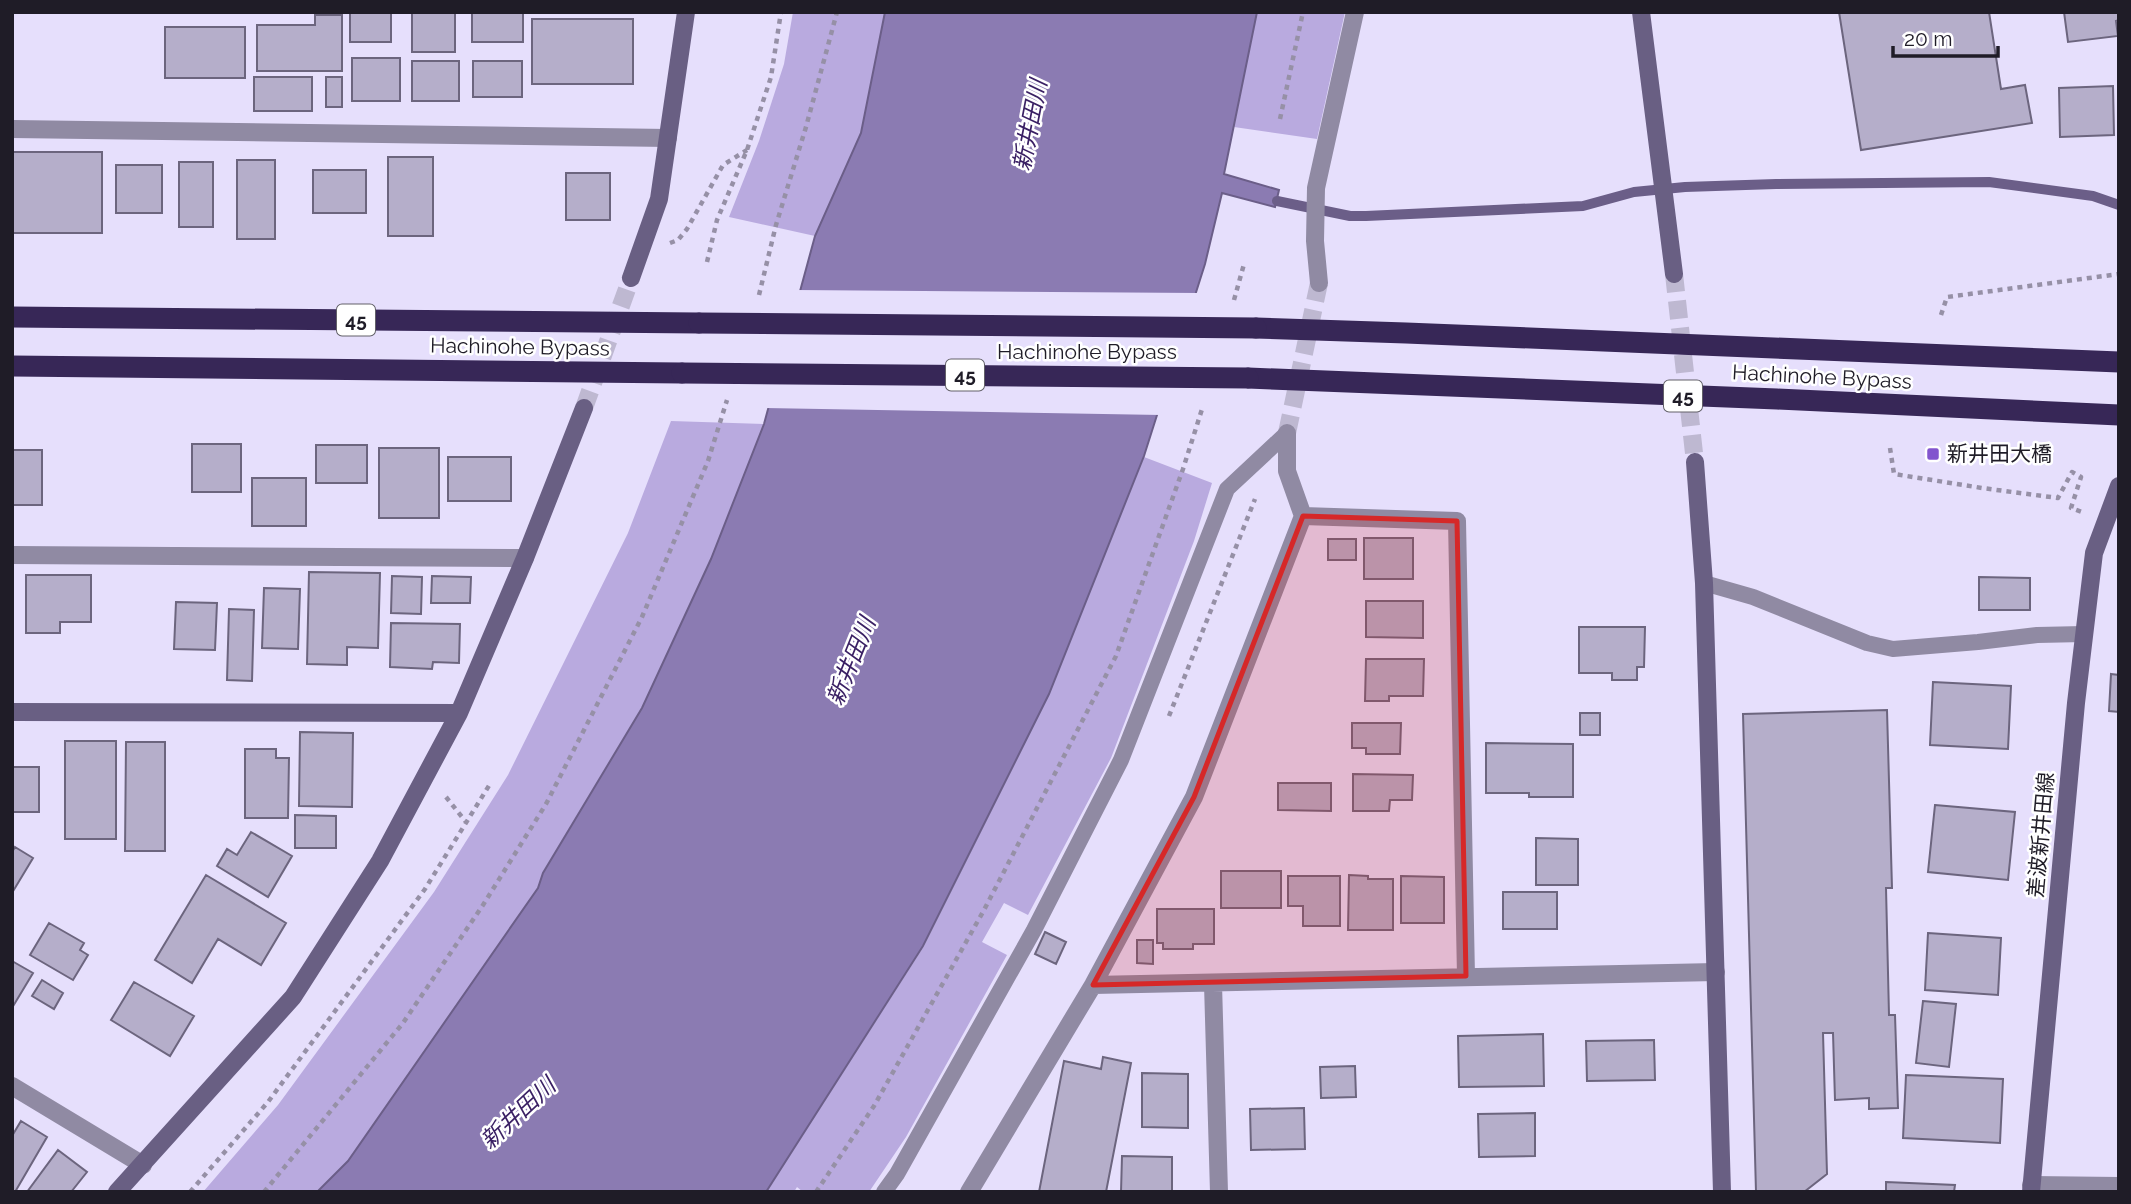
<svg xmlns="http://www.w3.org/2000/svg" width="2131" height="1204" font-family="Raleway,'Noto Sans JP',sans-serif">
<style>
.green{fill:#b9aadf}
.water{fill:#8b7bb2;stroke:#6b5e88;stroke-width:2}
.pier{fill:#e6dffc}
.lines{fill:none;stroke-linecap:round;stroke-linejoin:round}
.stream{stroke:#6b5e88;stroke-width:10}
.building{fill:#b5aeca;stroke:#6c657e;stroke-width:2}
.street-tunnel{stroke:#beb8d1;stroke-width:18;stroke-dasharray:18 9;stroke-linecap:butt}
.secondary-tunnel{stroke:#beb8d1;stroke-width:18;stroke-dasharray:18 9;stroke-linecap:butt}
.path{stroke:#9690a6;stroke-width:4.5;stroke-dasharray:5 5;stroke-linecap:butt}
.lane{stroke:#908aa3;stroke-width:16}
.street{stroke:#908aa3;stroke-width:18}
.secondary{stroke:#695f83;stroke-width:18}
.highway{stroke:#372757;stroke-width:21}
.highway-bridge{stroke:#372757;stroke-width:21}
.marked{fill:#d62828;fill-opacity:0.2;stroke:#d62828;stroke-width:5;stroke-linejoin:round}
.poi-dot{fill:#8255ce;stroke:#fff;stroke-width:2.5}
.labels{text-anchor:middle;stroke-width:5;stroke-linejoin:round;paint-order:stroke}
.shield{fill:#fff;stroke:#626068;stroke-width:2}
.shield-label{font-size:19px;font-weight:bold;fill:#1f1c27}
.street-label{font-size:21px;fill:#1f1c27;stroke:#fff}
.poi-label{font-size:21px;fill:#1f1c27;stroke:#fff;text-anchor:start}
.water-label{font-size:23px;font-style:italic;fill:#3a2064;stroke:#fff}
</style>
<rect width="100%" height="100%" fill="#e6dffc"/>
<path class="green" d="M793,12h92l-24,121 -46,103 -86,-19 30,-76 25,-77z
M1257,12h88l-28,127 -83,-12z
M671,421l93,3 -53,135 -69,149 -99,165 -5,15 -190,273 -31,31h-114l75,-87 156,-213 74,-117 120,-242z
M1144,457l68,26 -18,58 -83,217 -83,157 -24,-12 -22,39 25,13 -101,182 -37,55h-66l-6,-5 -3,5h-28l158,-246 125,-252z"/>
<path class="water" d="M885,12h372l-33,162 55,16 -4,17 -53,-14 -17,71 -61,192 -95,238 -126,252 -157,246h-449l31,-31 190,-273 5,-15 99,-165 69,-149 53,-135 51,-188 46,-103z"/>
<path class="pier" d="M796,290l403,3 -38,122 -396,-7z"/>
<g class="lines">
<path class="stream" d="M1277,201l73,15h16l217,-10 51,-14 51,-5 91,-3 213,-2 104,14 26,9"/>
</g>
<path class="building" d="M350,12h41v30h-41z
M412,12h43v40h-43z
M472,12h51v30h-51z
M1839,12h150l12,77 24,-4 7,38 -171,27z
M2064,12h55v8l-3,1 2,15 -50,6z
M315,15h27v56h-85v-46h58z
M532,19h101v65h-101z
M165,27h80v51h-80z
M352,58h48v43h-48z
M412,61h47v40h-47z
M473,61h49v36h-49z
M254,77h58v34h-58z
M326,77h16v30h-16z
M2113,86l1,49 -54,2 -1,-49z
M12,152h90v81h-90z
M388,157h45v79h-45z
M237,160h38v79h-38z
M179,162h34v65h-34z
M116,165h46v48h-46z
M313,170h53v43h-53z
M566,173h44v47h-44z
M192,444h49v48h-49z
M316,445h51v38h-51z
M379,448h60v70h-60z
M12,450h30v55h-30z
M448,457h63v44h-63z
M252,478h54v48h-54z
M1364,538h49v41h-49z
M1328,539h28v21h-28z
M309,572l71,1 -2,75 -31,-1v18l-40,-1z
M26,575h65v47h-31v11h-34z
M392,576l30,1 -1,37 -30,-1z
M432,576l39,1 -1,26h-39z
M1979,577l51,1v32h-51z
M264,588l36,1 -2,60 -36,-1z
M1366,601h57v37l-57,-1z
M176,602l41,1 -2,47 -41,-1z
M229,609l25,1 -2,71 -25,-1z
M391,623l69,1 -1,39 -26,-1 -1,7 -42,-2z
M1579,627h66l-1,40h-7v13h-25v-7h-33z
M1366,659h58l-1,37h-34v5h-24z
M2111,674l8,1v37l-10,-1z
M1933,682l78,4 -3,63 -78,-4z
M1887,710l5,178h-6l3,127h6l3,93 -29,1v-11l-34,2 -2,-67h-10l4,141 -23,18h-48l-13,-478z
M1580,713h20v22h-20z
M1352,723h49l-1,31h-34v-6h-14z
M300,732l53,1 -1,74 -53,-1z
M65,741h51v98h-51z
M126,742h39v109h-40z
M1486,743l87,1v53h-44v-4h-43z
M245,749h31v9h13l-1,60h-43z
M12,767h27v45h-27z
M1353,774l60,1 -1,25h-22l-1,11h-36z
M1278,783h53v28l-53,-1z
M1935,805l80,7 -7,68 -80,-8z
M295,815l41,1v32h-41z
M251,832l41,24 -24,41 -51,-31 10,-17 10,6z
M1536,838l42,1v46h-42z
M15,847l18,11 -21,35v-41z
M1221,871h60v37h-60z
M206,875l80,48 -25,42 -43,-26 -26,44 -37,-23z
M1349,875l19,1v3h25v51h-45z
M1288,876h52v50h-37v-20h-15z
M1401,876l43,1v46h-43z
M1503,892h54v37h-54z
M1157,909h57v35h-21v5h-30v-6h-6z
M49,923l35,20 -4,7 8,5 -15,25 -43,-25z
M1045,932l21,10 -10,22 -21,-10z
M1928,933l73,5 -3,57 -73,-5z
M1137,940h16v24l-16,-1z
M12,961l21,12 -21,35z
M42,980l21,13 -9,16 -22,-13z
M134,982l60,34 -24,40 -59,-36z
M1923,1001l33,3 -7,63 -33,-4z
M1543,1034l1,52 -85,1 -1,-51z
M1654,1040l1,40 -68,1 -1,-40z
M1103,1057l28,6 -25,129h-67l25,-131 37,8z
M1355,1066l1,31 -35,1 -1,-31z
M1142,1073l46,1v54l-46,-1z
M1906,1075l97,4 -3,64 -97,-5z
M1304,1108l1,41 -54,1 -1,-41z
M1535,1113v43l-56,1 -1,-43z
M21,1121l26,16 -32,55h-3v-56z
M58,1150l29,22 -16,20h-44z
M1122,1156l50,1v35h-51z
M1886,1182l69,3 -1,7h-68z"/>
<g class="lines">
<path class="street-tunnel" d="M1287,433l32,-150"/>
<path class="secondary-tunnel" d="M1674,274l21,188
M584,408l47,-130"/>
<path class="path" d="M1280,119l23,-107
M670,243l8,-3 9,-11 36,-64 24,-15
M707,262l10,-42 30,-70 24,-73 10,-65
M759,295l17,-70 30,-98 31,-115
M1234,300l10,-36
M1941,315l6,-18 172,-23
M1890,448l4,26 88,14 76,10 14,-26 9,5 -10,31 11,4
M1169,716l86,-217
M446,797l20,25
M190,1192l78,-90 157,-213 65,-105
M264,1192l139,-169 80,-118 63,-101 96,-187 66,-156 19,-61
M816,1192l58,-86 110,-196 132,-254 67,-187 20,-63"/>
<path class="lane" d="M1704,583l49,14 114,46 26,6 85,-7 59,-7 47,-1
M884,1192l13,-18 137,-244 87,-170 106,-271 60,-56"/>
<path class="street" d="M12,129l656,9
M1319,283l-4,-42 1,-53 39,-176
M1287,433v38l16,45
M12,555l513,3
M1213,984l6,208
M1093,985l623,-13
M12,1086l131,79
M2031,1185l88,1
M969,1192l124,-207 101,-188 109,-281 154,5 9,455"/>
<path class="secondary" d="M1641,12l33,262
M631,278l28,-79 27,-187
M1695,462l9,121 18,609
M12,712l447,1
M117,1192l176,-195 87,-136 79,-148 66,-155 59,-150
M2031,1192l45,-489 18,-150 25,-67"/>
<path class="highway" d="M12,317l687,6
M1256,328l150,5 713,29
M12,366l670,7
M1248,378l529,21 342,16"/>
<path class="highway-bridge" d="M699,323l557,5
M682,373l566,5"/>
</g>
<path class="marked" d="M1303,516l154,5 9,455 -373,9 101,-188z"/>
<rect class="poi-dot" x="1926" y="447" width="14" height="14" rx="3.5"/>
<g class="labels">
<g class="shield">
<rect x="337" y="304.5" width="38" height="31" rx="5"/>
<rect x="946" y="359.5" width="38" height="31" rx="5"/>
<rect x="1664" y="380.5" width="38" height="31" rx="5"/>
</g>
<g class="shield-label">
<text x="356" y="327">45</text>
<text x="965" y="382">45</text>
<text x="1683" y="403">45</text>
</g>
<g class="street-label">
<text transform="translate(520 347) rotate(1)" y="7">Hachinohe Bypass</text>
<text x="1087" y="359">Hachinohe Bypass</text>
<text transform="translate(1822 377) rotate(3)" y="7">Hachinohe Bypass</text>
<text transform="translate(2041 835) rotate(-85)" y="7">差波新井田線</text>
</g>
<g class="poi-label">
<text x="1947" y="461">新井田大橋</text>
</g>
<g class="water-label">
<text transform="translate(1030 125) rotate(-79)" y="8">新井田川</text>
<text transform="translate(851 661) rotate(-68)" y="8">新井田川</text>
<text transform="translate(518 1113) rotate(-43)" y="8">新井田川</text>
</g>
</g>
<rect width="2131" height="1204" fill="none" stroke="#1f1c27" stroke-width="28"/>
<path d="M1893 46v10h105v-10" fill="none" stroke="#1f1c27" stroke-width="3.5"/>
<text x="1904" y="46" font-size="21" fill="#1f1c27" stroke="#ffffff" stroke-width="5" paint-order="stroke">20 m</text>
</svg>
